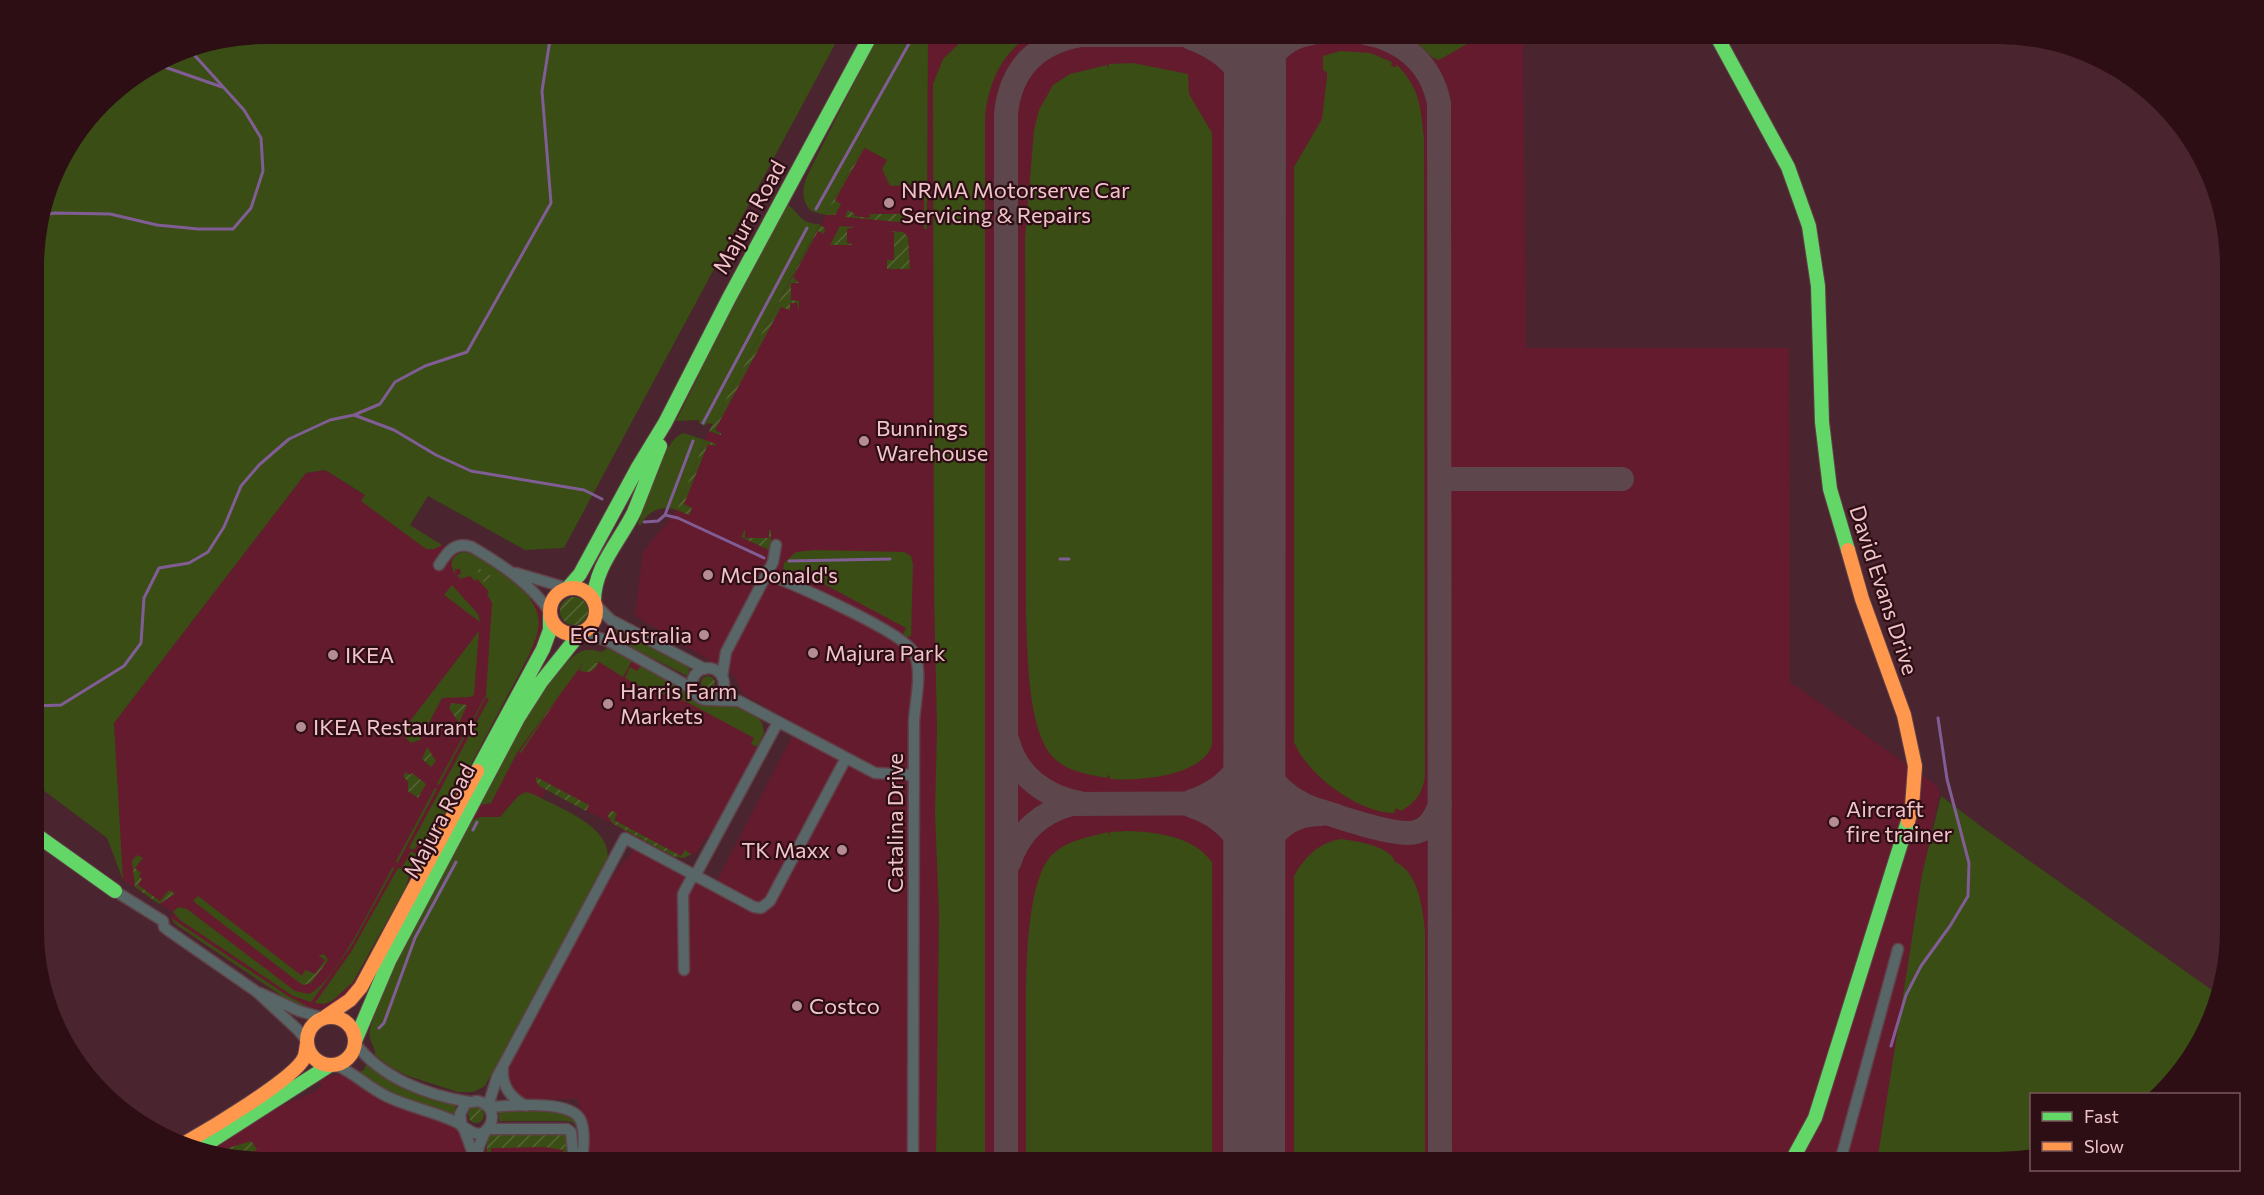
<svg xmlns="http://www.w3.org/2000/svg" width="2264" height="1195" font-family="Commissioner,sans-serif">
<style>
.built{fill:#651b2e}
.green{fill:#394d14}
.garden{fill:url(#garden-furrows)}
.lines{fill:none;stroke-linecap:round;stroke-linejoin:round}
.stream{stroke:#815d95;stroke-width:3}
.taxiway{stroke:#5d464c;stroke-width:24}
.runway{stroke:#5d464c;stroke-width:62}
.street-casing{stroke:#614148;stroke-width:13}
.fast-casing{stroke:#614148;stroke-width:16}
.slow-casing{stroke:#614148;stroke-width:16}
.street{stroke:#586667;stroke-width:10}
.fast{stroke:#63d668;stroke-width:14}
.slow{stroke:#ff974d;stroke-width:14}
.poi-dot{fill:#b68c93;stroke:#2d0e14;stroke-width:2}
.labels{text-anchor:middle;stroke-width:4.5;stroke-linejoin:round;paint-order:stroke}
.poi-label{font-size:22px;fill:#f0c4c9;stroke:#2d0e14;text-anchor:start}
.street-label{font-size:22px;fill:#f0c4c9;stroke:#2d0e14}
</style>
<defs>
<pattern id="garden-furrows" width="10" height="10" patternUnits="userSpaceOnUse" patternTransform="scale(1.5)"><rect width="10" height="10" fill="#394d14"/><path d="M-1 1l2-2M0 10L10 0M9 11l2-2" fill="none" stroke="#566535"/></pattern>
</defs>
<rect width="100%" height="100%" fill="#4a242e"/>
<path class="built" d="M928,33h595l3,315h263l1,334 146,103 4,7 -18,82 -44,288h-1292v-44l-7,-11 -1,-8h-45l-11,-2 -7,-6 -7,-15 2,-13 95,-177 35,-45 77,40 81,-156 -55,-31 -10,-20 -98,-58 8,-64 34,-42 32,-79 154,-284 24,13h40z
M325,470l117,75 16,9 12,-1 46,29 24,23 3,23 -2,9 -10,21 -3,-1 -93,175 -17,23 -7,14 -5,18 -50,90 2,3 -13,17 -23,12 -16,-2 -21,-9 -110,-74 -4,-5 2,-7 -50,-32 -9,-157 192,-250z
M607,648l76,40 15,14 62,17 1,2 3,11 -4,10 -51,96 -2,-2 -12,19 -3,-1 -10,5 -8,-3 -127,-66 -6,9 -8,-5 -15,2 -18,21h-22l-8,7 66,-120 23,-31 24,-22 8,-2 11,3z
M340,1075l10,3 25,19 14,7 65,22 10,8 7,28h-206l-55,-13 56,-36 49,-22 7,-5 -3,-5 9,-5z
M558,1132l13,30h-89v-14z"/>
<path class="green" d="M265,33h576l-277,515 -39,2 -97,-54 -18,29 32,20 -8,4h-8l-65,-48 4,-6 -40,-25 -19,3 -192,250 9,157 -16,-42 -72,-54 -1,-534 23,-88 55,-71 65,-40z
M879,33h49l-1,196h-3v-45l-34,2 -8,-17 5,-9 -24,-13 -38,68 -14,-4c-10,-11 -9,-22 -4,-35z
M970,33h63c-31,19 -45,50 -48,85v1044h-49l3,-249 -4,-99 2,-86 -3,-135 -1,-509 10,-25z
M1405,33h81l-47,27 -6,-2 -18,-18v-5l-2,-2 -3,3z
M1340,51l30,2 22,9 -1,4 4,1 2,-2c23,23 24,43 27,73l1,637c-2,18 -9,27 -24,36l-5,-3 -2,5c-35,0 -87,-38 -100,-71v-575l28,-48 5,-42v-5l-4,-2v-14z
M1133,63l55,11 1,20 23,39v598c0,6 1,13 -2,19 -15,27 -73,31 -100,29l-1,-5 -2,4c-16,-3 -38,-6 -51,-18 -29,-25 -28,-106 -30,-142l-1,-380 9,-108 5,-20 14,-25 17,-11 37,-9 1,4 1,-5z
M786,204c15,8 12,20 34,20l-107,200 -5,-1 -4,3 -5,-3v-3l-23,1 23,-46 -4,-2z
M684,433l21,7 -28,70c-17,-5 -29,1 -37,16l-2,-3c8,-18 26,-87 46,-90z
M815,550l89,2 7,4 2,8 -2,72 -3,1 -5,-2 3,-7 -101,-54 -4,6 -13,-4 -5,-5 1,-8 12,-11z
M463,552c23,2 52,30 70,44l-3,3c15,21 8,36 -2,58l-93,175 -13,14 -4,-2 -4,6 -5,-2 80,-149 -3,-2 -47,88 -2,-1 49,-89 6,-92 -5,-9 2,-2 -12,-13 -2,2 -5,-5 -10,3 -3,-4 4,-1 -1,-5h-5l1,6c-8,-10 -5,-20 7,-23z
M452,585l26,29 2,8 -36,-27z
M617,628l73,40 -3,8 -75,-39z
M479,631l-5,64 -4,2 -28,1 -22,42 -9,3 -10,-10z
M607,648l25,13 -9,16 -24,-15h-15l-66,89 -27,52 -11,2c19,-35 66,-136 100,-153 8,-4 14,-2 22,0z
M641,665l44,24 16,14 11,2 20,-3 25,14 5,7 2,9 -6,15 -7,-3 3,-6 -84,-45 -4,-2 -2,4 -13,-7 -2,3 -24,-13 5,-11 7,4z
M435,788l2,1 -40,75 -1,-3z
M526,792l7,2c24,13 82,33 74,67l-122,225 -12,6h-15l-50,-16 -16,-8 -17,-13c1,-9 -8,-15 -5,-26 14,-49 42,-95 66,-141 12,-22 22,-47 37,-68l7,-3h20l18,-21z
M1941,796l41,31 234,166 -9,40 -34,50 -13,11h-128l-1,64 -17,4h-137l45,-288z
M1127,831c30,1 66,5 85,31v300h-186c0,-40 0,-80 0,-120 0,-45 -3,-144 21,-181 14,-20 39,-23 61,-29l1,5 1,-5z
M1341,839c15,2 50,7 54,23 23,9 28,47 30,69v231h-131v-286c11,-19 24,-33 47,-37z
M411,851l7,4 -7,14 -5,18 -53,95 -21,19 -8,3 -9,-1 36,-51 47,-84 3,1z
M395,867l-43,78 -41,57 -18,-6 -113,-76 -7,-8 5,-5 9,2 108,82 14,3c26,-10 68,-99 83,-126z
M198,896l104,80 -5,5 -104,-80z
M171,918l117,78 19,10 -9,-1 -13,-7 -110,-74z
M366,1064c28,21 57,30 90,41l-2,9c-30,-3 -70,-24 -95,-42l5,-2z
M499,1111c24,0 63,-8 79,14l-2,1 -4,-4 -6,-1h-67z"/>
<path class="garden" d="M863,147h2l-30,53 6,4 -6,11h-10z
M848,210l7,4 -1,2 16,2v-4h35v5h9v2l-4,2 -65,-6z
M820,225l5,3 -1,6 -6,-3 -25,46 6,6h-8v17l8,1v9l-2,-7h-7v7l-9,-3 -66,123 6,3v2l-12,-4z
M840,226l14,1 -7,2v14l7,2h-24z
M887,231l16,1 5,5 2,32h-23v-9h7v-28z
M705,440l11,4 -1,2 -7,-2 -24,60 8,4 -3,7 -12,-5z
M745,530v8h24v-8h2v21l-30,-14z
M477,567l16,10 -1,10 -13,-8z
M560 611a14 14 0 1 1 28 0a14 14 0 1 1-28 0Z
M589,660l9,3c-3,9 -11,11 -19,7l5,-8z
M701 683a7 7 0 1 1 14 0a7 7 0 1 1-14 0Z
M561,693l-40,60 -2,-1z
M452,703l15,2 -8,18 -10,-15z
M427,747l9,14 -5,6 -9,-8z
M406,772l4,3 2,-2 14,11 -8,14 -10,-7v-9l-5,-6z
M536,777l53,28 -3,6 -47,-25 -3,-5z
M613,811l4,3 -3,6 67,36 4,-6 6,4 -7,4 -9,-1 -63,-34 -4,-7 2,-4z
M137,855l6,3 -8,10 6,5 -2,3 3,3 -4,6 22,16 9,-11 6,4 -16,10 -24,-17 -3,-26z
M324,954l4,6 -17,23 -8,2 -6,-4 9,-11 9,4 10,-14 -6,-4z
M468 1115a8 8 0 1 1 16 0a8 8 0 1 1-16 0Z
M491,1133l74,1 3,5 3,23h-5v-7l-4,-1 1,-4 -19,-3 -53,1v14h-4v-26z
M251,1141l6,8 -4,4 3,4 -2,2 -35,-8z"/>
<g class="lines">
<path class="stream" d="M156,64l66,23
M816,209l99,-176
M43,215l12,-2 55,1 47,11 41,4h35l18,-21 12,-37 -2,-33 -17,-28 -56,-62
M354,415l26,-11 15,-22 30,-16 42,-14 84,-149 -9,-112 9,-58
M703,423l104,-195
M665,515l28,-74
M644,522l14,-1 7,-6 13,3 86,40
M1060,559h9
M789,561l101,-2
M34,706l27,-1 63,-39 17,-23 3,-45 15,-30 30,-5 19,-11 16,-25 17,-41 18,-21 30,-26 41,-19 24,-5 40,15 42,25 35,16 113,19 18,9
M473,830l4,-8
M35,945l1,19
M379,1028l5,-5 31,-85 41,-76
M1891,1046l15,-51 15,-29 29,-40 18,-30 1,-33 -22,-84 -9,-61"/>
<path class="taxiway" d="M1365,33c39,7 66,31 74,70l1,1059
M1191,38c47,17 59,44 63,92
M1254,102c5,-33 22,-64 58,-69
M1440,479h182
M1254,711c0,47 12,77 57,97 22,7 85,30 105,24 14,-4 19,-15 24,-27
M1008,742c9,34 38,55 72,61
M1192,801c9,-2 17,-7 25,-12 44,-30 37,-87 37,-134
M1192,806c41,13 62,49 62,91
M1009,863c10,-31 32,-51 63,-59l201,-1 38,5 26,8
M1254,879c9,-36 26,-65 67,-65
M1006,1162v-1049c5,-45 31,-71 76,-78h173"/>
<path class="runway" d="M1254,1162l1,-1129"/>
<defs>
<path id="street" d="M439,565c8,-13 16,-24 33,-18 29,17 59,37 78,65
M516,573l51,15
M767,574c26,10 137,58 147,79 9,19 1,48 0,69l-1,440
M595,604l16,16 94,49
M582,632l26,9 75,42 12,10
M692 684a16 16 0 1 1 32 0a16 16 0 1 1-32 0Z
M722,677l4,-25 47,-90 3,-17
M710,700l29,1 136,72 39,2
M695,876l83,-154
M115,891l48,30 1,6 5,4 88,61 41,38 9,11
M684,970l-1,-76 10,-19
M260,993l39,18 25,7
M355,1043c26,35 72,52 114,59
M336,1065c18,8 32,22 50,31 22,11 47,15 70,26 10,5 24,22 34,3 6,-12 -2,-22 -13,-24l-11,2 -6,11 2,13
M503,1069c-2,17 9,30 23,37
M488,1106l9,-29 128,-239 129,69 7,1 9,-7 76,-143
M489,1107c20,-1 80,-8 91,12 6,12 3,30 2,43
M464,1129l12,33
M487,1129h80l4,3 3,30
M476,1161l3,-15 7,-16
M1840,1162l58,-213"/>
<path id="fast" d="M1715,33l73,134 21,59 9,60 4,136 8,67 18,61
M568,588l12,-14 57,-105 28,-46 64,-125 143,-265
M594,601c0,-34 26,-60 40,-89 9,-22 17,-44 26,-66
M477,771l66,-122 7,-19v-15
M35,834l80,57
M355,1041l34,-80 129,-243 23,-36 40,-50
M202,1147l128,-82
M1791,1162l24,-44 93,-297"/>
<path id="slow" d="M1848,550l14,49 42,116 11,51 -3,41 -4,14
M550 611a23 23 0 1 1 46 0a23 23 0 1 1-46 0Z
M307 1041a24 24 0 1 1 48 0a24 24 0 1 1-48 0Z
M325,1017l25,-17 11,-13 116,-216
M185,1143c23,-13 109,-64 119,-85 2,-4 2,-10 3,-14"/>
</defs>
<use href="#street" class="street-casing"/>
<use href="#fast" class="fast-casing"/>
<use href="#slow" class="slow-casing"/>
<use href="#street" class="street"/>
<use href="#fast" class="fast"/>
<use href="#slow" class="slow"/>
</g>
<g class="poi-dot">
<circle cx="889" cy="203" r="6"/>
<circle cx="864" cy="441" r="6"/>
<circle cx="708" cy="575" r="6"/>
<circle cx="704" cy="635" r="6"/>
<circle cx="813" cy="653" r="6"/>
<circle cx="333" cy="655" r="6"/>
<circle cx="608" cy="704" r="6"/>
<circle cx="301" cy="727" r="6"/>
<circle cx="1834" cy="822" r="6"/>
<circle cx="842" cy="850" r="6"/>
<circle cx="797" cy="1006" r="6"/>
</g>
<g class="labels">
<g class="poi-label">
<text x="901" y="198">NRMA Motorserve Car<tspan x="901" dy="25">Servicing &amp; Repairs</tspan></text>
<text x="876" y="436">Bunnings<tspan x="876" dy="25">Warehouse</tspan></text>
<text x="720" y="583">McDonald's</text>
<text x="692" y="643" text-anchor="end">EG Australia</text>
<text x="825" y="661">Majura Park</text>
<text x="345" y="663">IKEA</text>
<text x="620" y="699">Harris Farm<tspan x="620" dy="25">Markets</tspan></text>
<text x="313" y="735">IKEA Restaurant</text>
<text x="1846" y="817">Aircraft<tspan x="1846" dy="25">fire trainer</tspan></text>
<text x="830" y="858" text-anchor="end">TK Maxx</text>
<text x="809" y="1014">Costco</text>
</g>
<g class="street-label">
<text transform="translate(749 217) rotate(-61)" y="8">Majura Road</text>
<text transform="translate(1884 590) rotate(72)" y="8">David Evans Drive</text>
<text transform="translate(439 821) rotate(-62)" y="8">Majura Road</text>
<text transform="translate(895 823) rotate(-90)" y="8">Catalina Drive</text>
</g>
</g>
<path d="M0 0H2264V1195H0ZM266 44H1998A222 222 0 0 1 2220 266V930A222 222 0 0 1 1998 1152H266A222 222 0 0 1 44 930V266A222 222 0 0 1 266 44Z" fill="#2d0e14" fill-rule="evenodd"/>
<rect x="2030" y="1093" width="210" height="78" fill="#2d0e14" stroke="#7b575c" stroke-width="1.5"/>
<rect x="2042" y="1112" width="30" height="9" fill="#63d668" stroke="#7b575c" stroke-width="1.5"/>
<text x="2084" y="1123" font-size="18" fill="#f0c4c9">Fast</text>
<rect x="2042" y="1142" width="30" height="9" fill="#ff974d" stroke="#7b575c" stroke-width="1.5"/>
<text x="2084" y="1153" font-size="18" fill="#f0c4c9">Slow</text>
</svg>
